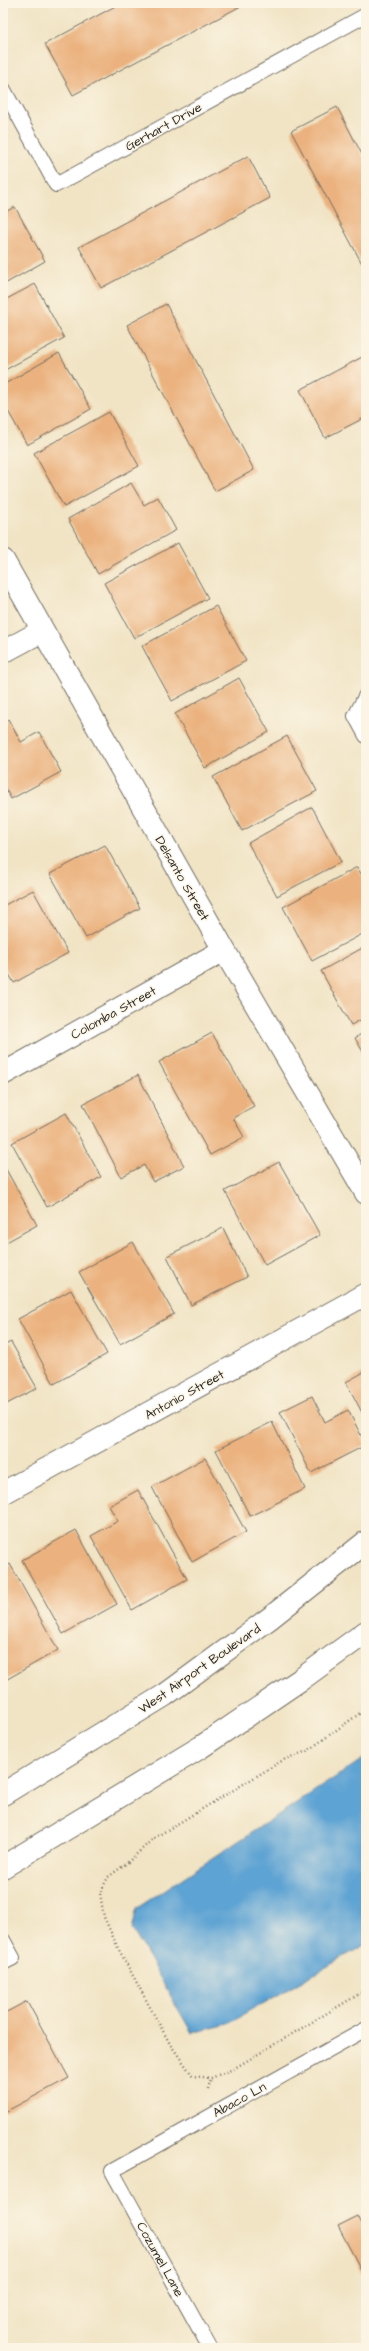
<svg xmlns="http://www.w3.org/2000/svg" width="369" height="2351" font-family="'Architects Daughter',sans-serif">
<style>
.water{fill:#5da3d3;stroke:#44677f}
.building{fill:#ebb27f}
.lines{fill:none;stroke-linecap:round;stroke-linejoin:round}
.service-casing{stroke:#706c61;stroke-width:16}
.minor-casing{stroke:#706c61;stroke-width:24}
.secondary-casing{stroke:#706c61;stroke-width:24}
.path{stroke:#706c61;stroke-width:2.5;stroke-dasharray:1 3;stroke-linecap:butt}
.service{stroke:#fff;stroke-width:14}
.minor{stroke:#fff;stroke-width:22}
.secondary{stroke:#fff;stroke-width:22}
.labels{text-anchor:middle;stroke-width:3;stroke-linejoin:round;paint-order:stroke}
.street-label{font-size:13px;fill:#2b2b2b;stroke:#fcf5e5}
</style>
<rect width="100%" height="100%" fill="#fcf5e5"/>
<filter id="ink" filterUnits="userSpaceOnUse"><feTurbulence type="fractalNoise" baseFrequency=".025" numOctaves="2"/><feDisplacementMap in="SourceGraphic" scale="8" xChannelSelector="R" yChannelSelector="G"/><feConvolveMatrix kernelMatrix="1 2 1 2 8 2 1 2 1" color-interpolation-filters="sRGB"/></filter>
<filter id="wash" filterUnits="userSpaceOnUse"><feTurbulence type="fractalNoise" baseFrequency=".012" numOctaves="4" result="noise"/><feDisplacementMap in="SourceGraphic" scale="16" xChannelSelector="R" yChannelSelector="G"/><feGaussianBlur stdDeviation="0.9" result="paint"/><feColorMatrix in="noise" values="0 0 0 0 0 0 0 0 0 0 0 0 0 0 0 0 0 1.4 0 .05"/><feComposite in="paint" operator="in"/></filter>
<g filter="url(#wash)">
<rect width="100%" height="100%" fill="#f1e4c5"/>
<path class="water" d="M366,1757v187l-138,80 -36,9 -60,-104 5,-21z"/>
<g id="blocks">
<path class="building" d="M121,3h119l1,3 -168,89 -28,-51z
M337,107l29,55v109l-75,-140z
M248,156l22,42 -169,90 -22,-41z
M15,207l30,54 -42,24v-72z
M35,284l29,54 -61,33v-70z
M166,304l88,166 -39,21 -88,-166z
M59,353l32,56 -64,36 -24,-43v-17z
M366,355v62l-41,21 -25,-48z
M109,412l30,54 -75,41 -30,-54z
M131,483l13,22 14,-8 18,33 -78,44 -30,-55z
M178,543l30,55 -74,40 -30,-55z
M216,606l30,55 -74,40 -30,-55z
M239,678l30,54 -64,36 -30,-54z
M8,719l13,23 18,-10 22,40 -50,27 -8,-15v-62z
M287,736l30,55 -75,40 -29,-54z
M312,807l29,55 -64,34 -29,-53z
M105,845l35,63 -54,30 -36,-64z
M357,867l9,15v50l-54,29 -29,-54z
M33,890l35,63 -54,30 -11,-19v-58z
M366,946v71l-15,8 -30,-54z
M366,1031v26l-11,-19z
M212,1033l42,73 -21,12 11,19 -34,18 -51,-93z
M138,1075l46,91 -31,16 -9,-17 -23,12 -38,-73z
M66,1113l35,64 -54,30 -35,-64z
M279,1162l41,73 -55,30 -40,-74z
M3,1164l34,61 -34,19z
M223,1228l24,49 -56,28 -24,-49z
M133,1242l41,72 -54,30 -41,-72z
M71,1290l36,64 -53,30 -36,-65z
M11,1342l26,46 -34,18v-60z
M366,1371v49l-20,-38z
M312,1396l13,26 23,-12 18,35 -55,28 -31,-61z
M272,1422l33,67 -55,27 -34,-66z
M205,1458l41,74 -54,30 -40,-75z
M138,1490l49,89 -55,31 -41,-74 27,-15 -9,-15z
M76,1530l41,74 -54,30 -41,-74z
M10,1564l48,86 -54,31 -1,-113z
M27,2001l42,77 -66,35v-99z
M358,2216l5,10 3,-2v55l-28,-53z"/>
</g>
</g>
<g filter="url(#ink)">
<use href="#blocks" fill-opacity="0" stroke="#706c61" stroke-width="1"/>
<g class="lines">
<defs>
<path id="service" d="M3,88l53,97 310,-170
M366,695l-11,21 11,20
M3,1940l10,18 -10,5
M210,2348l-98,-177 254,-142"/>
<path id="minor" d="M3,560l221,390 142,243
M3,652l39,-21
M3,1074l221,-124
M3,1493l363,-199"/>
<path id="secondary" d="M3,1794l162,-99 105,-77 96,-76
M3,1867l198,-120 99,-67 66,-48"/>
</defs>
<use href="#service" class="service-casing"/>
<use href="#minor" class="minor-casing"/>
<use href="#secondary" class="secondary-casing"/>
<path class="path" d="M366,1709l-59,42 -22,8 -131,79 -27,25 -19,14 -8,16 4,24 14,31 52,96 23,32 18,2 22,-9 133,-79
M208,2089l3,-11"/>
<use href="#service" class="service"/>
<use href="#minor" class="minor"/>
<use href="#secondary" class="secondary"/>
</g>
</g>
<g class="labels">
<g class="street-label">
<text transform="translate(163 126) rotate(-29)" y="5">Gerhart Drive</text>
<text transform="translate(183 878) rotate(60)" y="5">Delsanto Street</text>
<text transform="translate(113 1012) rotate(-29)" y="5">Colomba Street</text>
<text transform="translate(184 1394) rotate(-29)" y="5">Antonio Street</text>
<text transform="translate(199 1668) rotate(-35)" y="5">West Airport Boulevard</text>
<text transform="translate(239 2099) rotate(-29)" y="5">Abaco Ln</text>
<text transform="translate(161 2259) rotate(61)" y="5">Cozumel Lane</text>
</g>
</g>
<rect width="369" height="2351" fill="none" stroke="#fcf5e5" stroke-width="16"/>
</svg>
